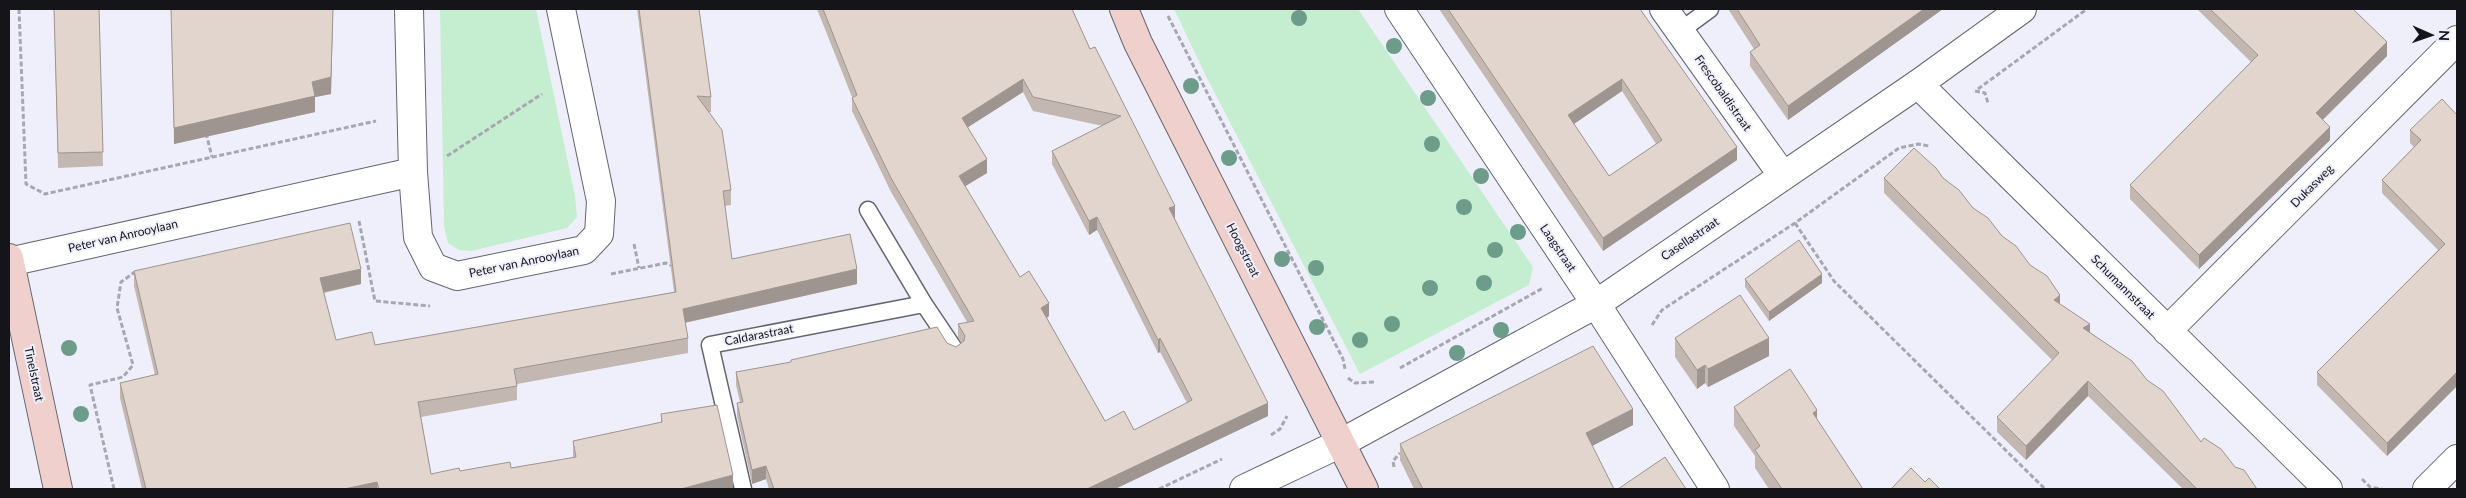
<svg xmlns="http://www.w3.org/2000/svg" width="2466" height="498" font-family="Lato,sans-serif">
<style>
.green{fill:#c5eed0}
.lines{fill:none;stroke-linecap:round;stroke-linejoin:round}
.lane-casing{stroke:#64656f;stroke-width:19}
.street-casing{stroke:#64656f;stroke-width:30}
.secondary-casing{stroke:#64656f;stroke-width:30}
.path{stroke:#a7a7b1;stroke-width:3;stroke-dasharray:5 2.5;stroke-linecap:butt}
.lane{stroke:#fff;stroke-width:16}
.street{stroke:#fff;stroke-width:28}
.secondary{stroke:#f0d0cd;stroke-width:28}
.tree{fill:#6e9c8b}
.wall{fill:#c2b7b1;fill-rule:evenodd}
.shaded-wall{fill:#9e9590}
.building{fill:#e1d5ce;stroke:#9e9590;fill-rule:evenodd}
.labels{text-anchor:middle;stroke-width:4;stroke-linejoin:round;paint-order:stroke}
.street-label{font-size:12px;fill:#151519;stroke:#efeffc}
</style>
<rect width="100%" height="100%" fill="#efeffc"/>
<path class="green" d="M440,9h96l39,187 2,21 -10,11 -96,23 -12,-1 -11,-7 -4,-16z
M1174,9h184l175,258 -4,18 -169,89 -154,-298z"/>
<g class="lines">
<defs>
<path id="lane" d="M1680,31l30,-22
M868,210l56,94 31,46
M743,489l-33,-144 214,-41"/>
<path id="street" d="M409,9l4,163 5,65 15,30 24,9 127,-26 15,-16 2,-33 -40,-192
M1399,9l197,295 119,185
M1664,9l119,167
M1918,84l410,405
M9,262l404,-90
M2167,331l290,-291
M1244,489l97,-46 255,-139 322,-220 104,-75
M2427,489l30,-30"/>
<path id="secondary" d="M1124,9l14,34 226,446
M9,258l49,231"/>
</defs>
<use href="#lane" class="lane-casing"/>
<use href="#street" class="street-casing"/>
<use href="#secondary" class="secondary-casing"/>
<path class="path" d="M19,9l7,175 19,10 331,-73
M1168,16l175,343 2,10
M1978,89l109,-80
M1975,91l10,2 3,10
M206,133l6,24
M447,156l95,-62
M359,221l16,80 55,5
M1795,223l39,58 211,208
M634,244l5,24
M611,274l55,-11 9,4
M1652,325l10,-15 133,-87 104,-75 19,-4 11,2
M1400,368l143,-80
M1348,378l7,5 20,-1
M1271,435l9,-6 7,-13
M1394,467l-1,-6 7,-8
M2362,479l8,8 12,2
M114,489l-24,-104 33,-8 10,-12 -16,-57 4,-26 14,-10
M1159,489l63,-30"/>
<use href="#lane" class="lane"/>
<use href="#street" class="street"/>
<use href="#secondary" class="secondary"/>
</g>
<g class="tree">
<circle cx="1299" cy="18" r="8"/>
<circle cx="1394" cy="46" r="8"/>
<circle cx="1191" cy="86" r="8"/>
<circle cx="1428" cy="98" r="8"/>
<circle cx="1432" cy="144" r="8"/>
<circle cx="1229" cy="158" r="8"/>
<circle cx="1481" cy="176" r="8"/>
<circle cx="1464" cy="207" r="8"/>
<circle cx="1518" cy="232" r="8"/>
<circle cx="1495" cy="250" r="8"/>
<circle cx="1282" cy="259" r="8"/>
<circle cx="1316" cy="268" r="8"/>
<circle cx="1484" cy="283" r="8"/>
<circle cx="1430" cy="288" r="8"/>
<circle cx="1392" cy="324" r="8"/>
<circle cx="1317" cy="327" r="8"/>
<circle cx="1501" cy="330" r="8"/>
<circle cx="1360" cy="340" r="8"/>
<circle cx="69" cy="348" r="8"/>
<circle cx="1457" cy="353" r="8"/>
<circle cx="81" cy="414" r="8"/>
</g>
<path class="wall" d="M54,9h45l4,157 -45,2z
M171,9h162l-2,85 -16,3v15l-141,32z
M637,9h62l12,88v15h-2l22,78v15l-6,1 7,53 125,25 -172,39 3,15v15l-171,31v16l-96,17 10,57 80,-6 62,-10v-17l88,-18v-9l72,75h-591l-22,-91v-15l35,-8 -21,-89v-15l227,13 -37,9 12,47 39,5 299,-53z
M817,9h255l18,40 85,170 93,197 -153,73h-346l-3,-10 -14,5 -15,-68v-13l3,-1 -4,-17v-13l211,-29 9,4 5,-4 -3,-6v-13l9,-2 -76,-130 -39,-81v-14zM1023,92l10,19 70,15 -51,25v13l37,71 8,-5 61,123 2,-1 27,51 -53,27 -29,-9 -58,-103 2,-2 -29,-39 -55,-91 22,-13 -19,-46z
M1439,9h201l97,151 -134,91zM1622,91l34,53 -47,32 -35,-52z
M1728,9h215l-155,111 -38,-54v-14l4,-3z
M2197,9h156l34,47 -64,64 7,20 -131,129 -69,-70v-14l121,-123z
M2457,115v271l-70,70 -70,-71v-13l121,-122 -56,-57v-13l32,-33 -4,-4v-13z
M1884,178h59l59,58 58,68 30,28 57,48 54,62 34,25 22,22h-74l-95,-93 -62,64 -29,-28v-15l55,-57 -168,-167z
M1745,279l77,4 -53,38 -24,-34z
M1675,338l94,18 -61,31 -3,-4 -8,6 -22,-32z
M1734,407l83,13 46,69h-94l-14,-21v-12l-21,-30z
M1633,425l-41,21 22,43h-200l-14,-29v-16z"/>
<path class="shaded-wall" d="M333,9l-2,85 -16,3v15l-141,32v-16z
M1924,9h19l-155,111v-14z
M2387,42v14l-71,70v-13z
M1023,79v13l-61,39v-13z
M1622,79v12l-54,37v-13z
M2330,127v13l-131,129v-14z
M1737,147v13l-134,91v-13z
M987,159v14l-28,17v-14z
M1175,206v13l-6,-11z
M1097,217v13l-8,5v-14z
M361,269v15l-41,9v-15z
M857,269v15l-174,39v-14z
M1822,274v9l-53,38v-9z
M2060,295v14l-6,-9z
M1049,303v13l-8,5v-13z
M2090,324v14l-7,-10z
M1160,338v14l-2,1v-13z
M1769,338v18l-61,31v-18z
M1705,365v18l-8,6v-19z
M2457,372v14l-70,70v-13z
M2088,381v15l-62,64v-14z
M1268,403v13l-153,73h-28z
M1633,409v16l-47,24v-16z
M1817,410v19l-4,-16z
M766,466v13l-14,5v-14z
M733,475v14h-52z
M377,482v7h-33z"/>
<path class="building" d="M54,9h45l4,143 -45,1z
M171,9h162l-2,68 -19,5 3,14 -141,32z
M639,9h60l12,88 -14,-1 25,34 9,60 -8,1 9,68 118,-25 7,35 -174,40 5,29 -174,31 3,17 -99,16 13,72 28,-6 1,3 50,-9 1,6 65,-11 -3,-16 89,-19 -1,-8 56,-9 16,70 -52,14h-302l-2,-7 -33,7h-198l-26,-106 38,-9 -24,-103 216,-48 11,46 -41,9 16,62 36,-8 3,13 301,-53z
M823,9h249l18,40 5,-2 80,159 -6,2 99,195 -181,86h-313l-8,-23 -14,4 -15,-67 6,-1 -7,-30 55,-10v-2l146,-33 10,16 9,4 8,-6 1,-5 -7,-12 16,-3 -83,-143 -39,-80 5,-3zM1023,79l10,18 88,19 -69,35 37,70 8,-4 61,123 2,-2 32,62 -58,30 -10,-19 -19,10 -64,-113 8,-5 -20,-32 -9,6 -61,-101 28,-17 -25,-41z
M1448,9h192l97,138 -134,91zM1622,79l40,61 -53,36 -41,-61z
M1737,9h187l-136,97 -38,-54 10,-7z
M2210,9h143l34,33 -71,71 14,14 -131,128 -69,-70 128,-130z
M2442,99l15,16v257l-70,71 -70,-71 128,-128 -63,-64 39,-40 -11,-10z
M1914,148l22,20 7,10 16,12 14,18 15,10 14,18 14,10 14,19 17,11 13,19 -6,5 36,24 -7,4 49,33 15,19 16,11 38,51 3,-4 17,11 14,18 9,3 13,19h-60l-109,-108 -62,65 -29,-29 62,-64 -175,-175z
M1799,240l23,34 -53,38 -24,-33z
M1740,295l29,43 -61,31 -3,-4 -8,5 -22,-32z
M1593,346l40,63 -47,24 28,56h-191l-23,-45z
M1790,369l27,41 -4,3 50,76h-81l-27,-39 5,-4 -26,-39z
M1665,457l21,32h-68z
M1911,468l14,14 4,-4 11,11h-49z"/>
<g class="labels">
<g class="street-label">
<text transform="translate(1723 93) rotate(55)" y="4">Frescobaldistraat</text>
<text transform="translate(2312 186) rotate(-45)" y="4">Dukasweg</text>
<text transform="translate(123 236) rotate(-13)" y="4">Peter van Anrooylaan</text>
<text transform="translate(1690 239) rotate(-34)" y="4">Casellastraat</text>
<text transform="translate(1558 248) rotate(56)" y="4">Laagstraat</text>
<text transform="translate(1243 250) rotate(63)" y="4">Hoogstraat</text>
<text transform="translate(524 262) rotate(-12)" y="4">Peter van Anrooylaan</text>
<text transform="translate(2123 287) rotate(45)" y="4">Schumannstraat</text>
<text transform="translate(759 335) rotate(-11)" y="4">Caldarastraat</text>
<text transform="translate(34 374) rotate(78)" y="4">Tinelstraat</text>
</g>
</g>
<rect width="2466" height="498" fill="none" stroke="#151519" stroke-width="20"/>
<g transform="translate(2431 35) rotate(92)" stroke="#efeffc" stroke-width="4" paint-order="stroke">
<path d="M0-4L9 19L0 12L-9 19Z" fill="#151519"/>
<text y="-8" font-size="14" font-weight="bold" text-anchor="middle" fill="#151519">N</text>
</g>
</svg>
